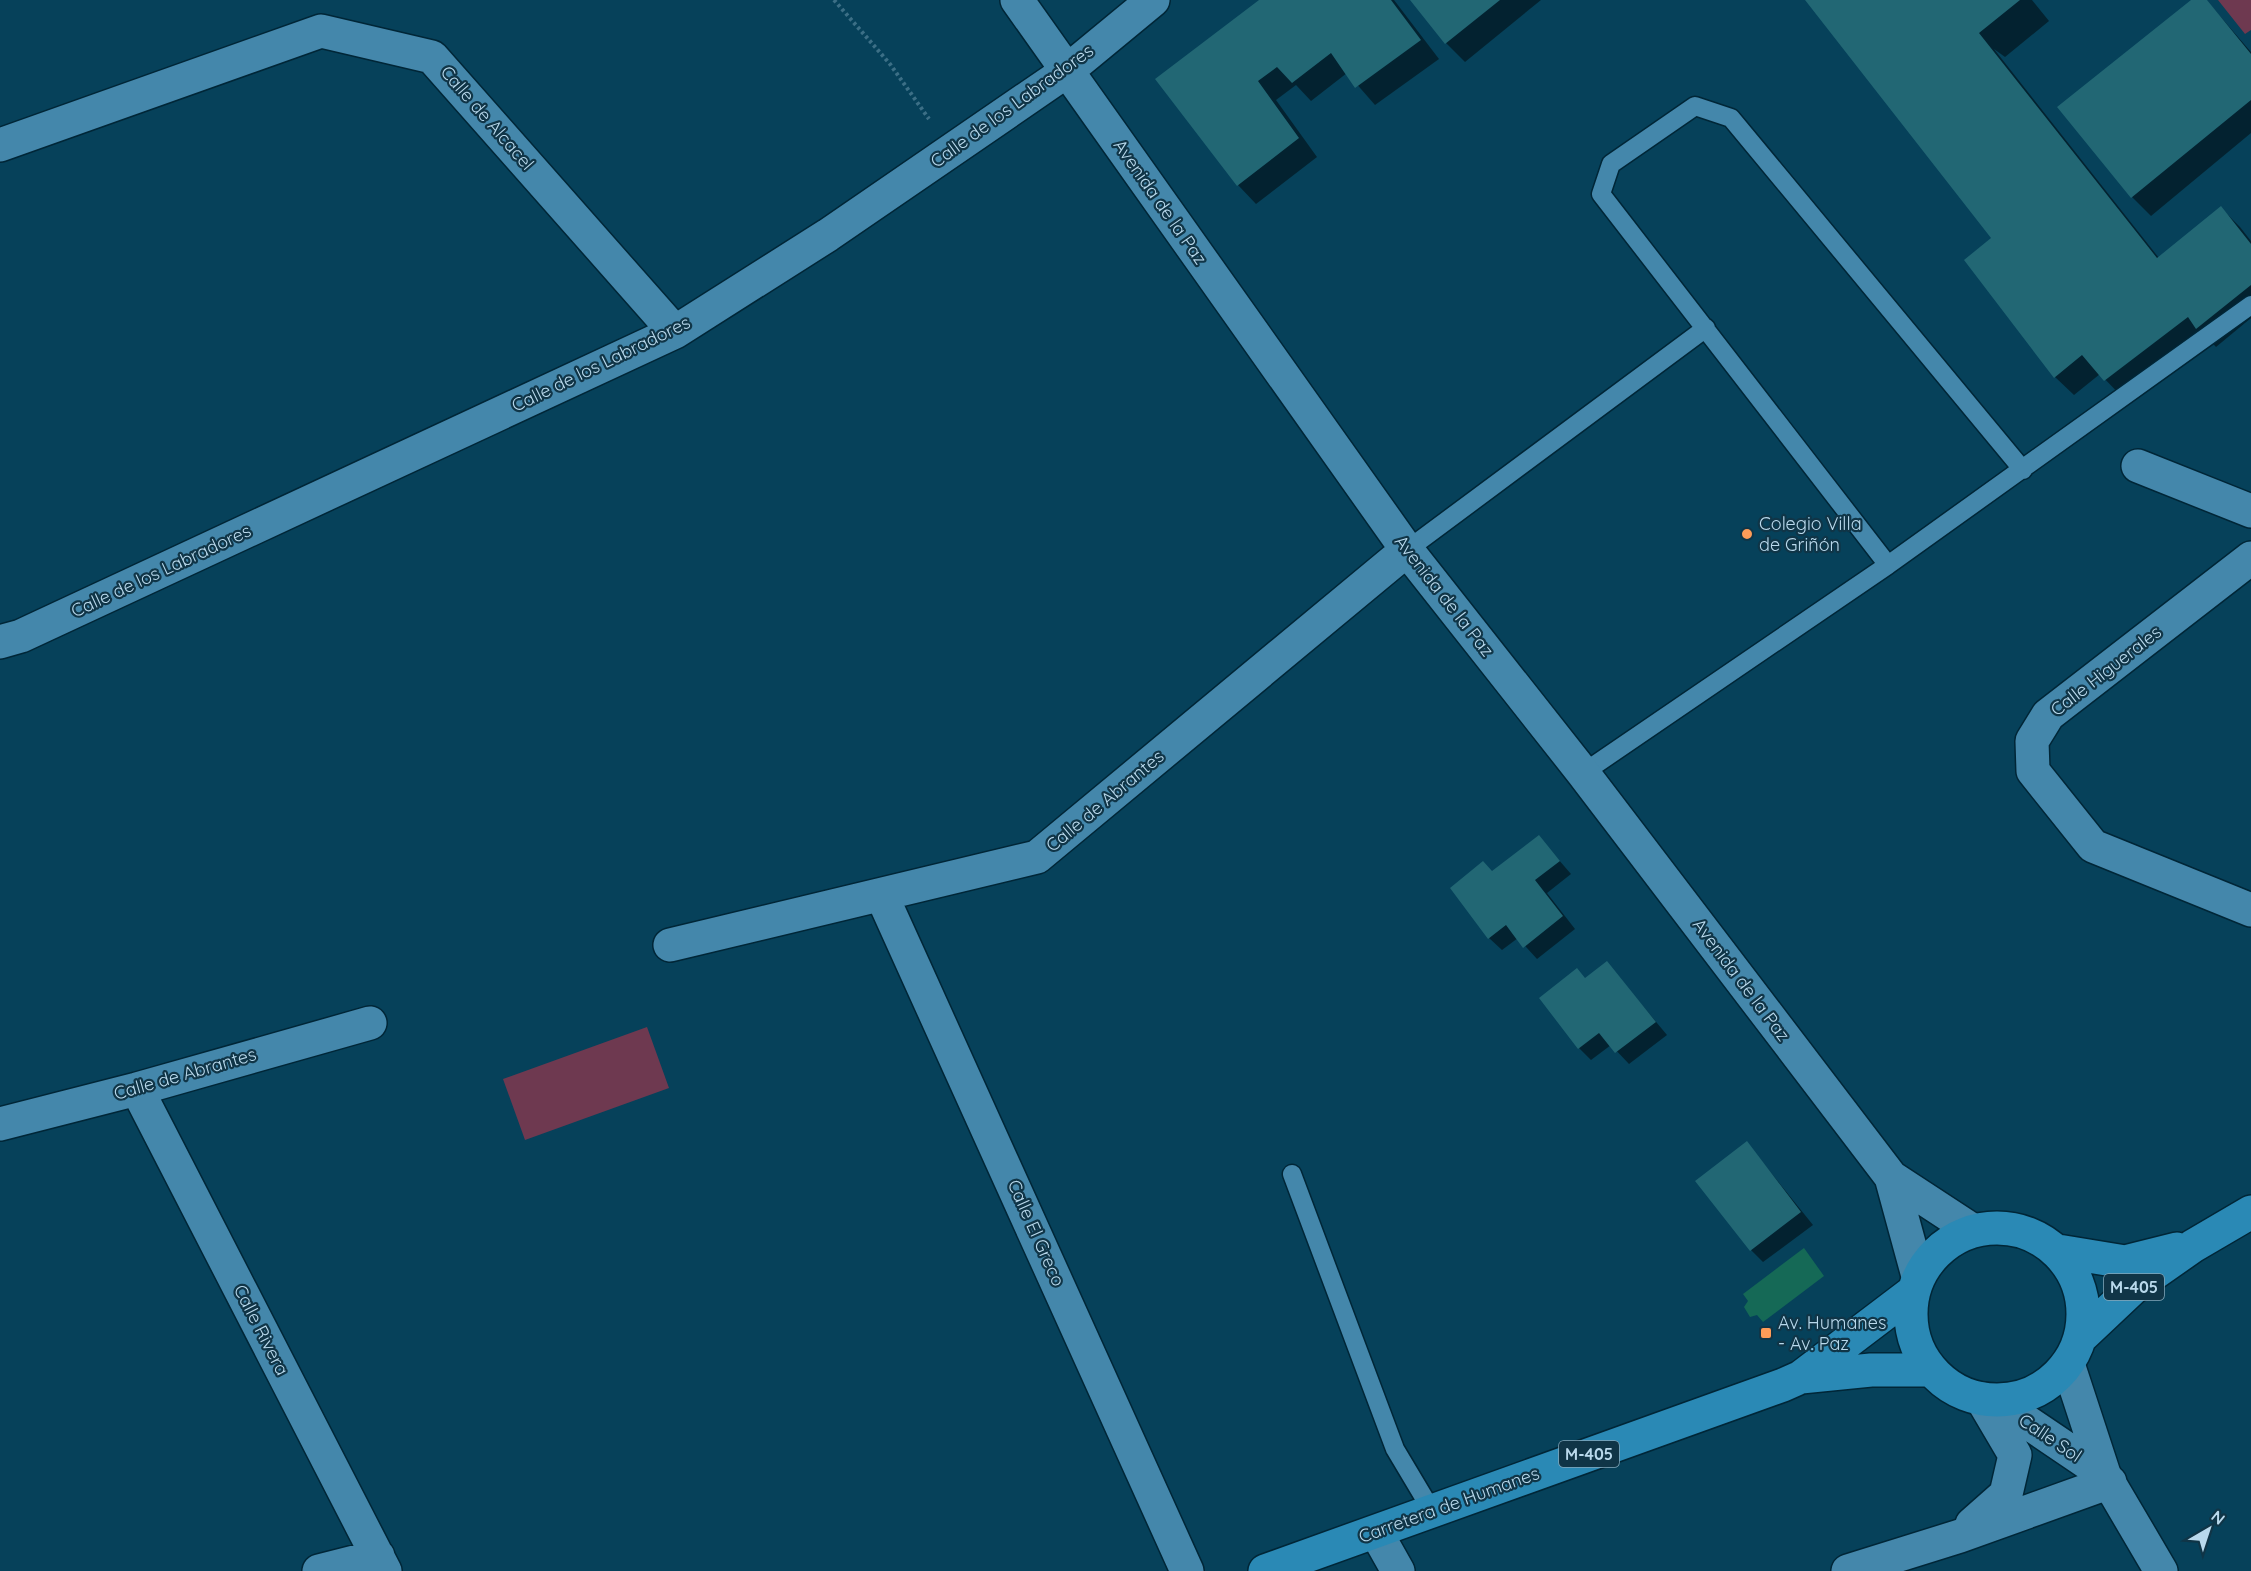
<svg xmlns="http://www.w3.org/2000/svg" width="2251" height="1571" font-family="Quicksand,sans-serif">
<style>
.green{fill:#6e3950}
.water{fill:#156956}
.shadow{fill:#0007}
.building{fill:#226774}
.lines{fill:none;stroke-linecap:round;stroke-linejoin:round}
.service-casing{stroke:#002637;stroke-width:21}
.minor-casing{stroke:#002637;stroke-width:36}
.primary-casing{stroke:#002637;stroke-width:36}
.path{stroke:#3c6f86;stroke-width:4;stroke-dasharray:3 3;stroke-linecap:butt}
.service{stroke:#4487ab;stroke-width:18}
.minor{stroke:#4487ab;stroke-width:33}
.primary{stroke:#2a89b5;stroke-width:33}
.poi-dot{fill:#fe9c58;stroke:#103547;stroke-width:2}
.labels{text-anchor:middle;stroke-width:4.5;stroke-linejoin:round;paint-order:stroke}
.shield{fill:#103547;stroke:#86a8ba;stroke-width:1.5}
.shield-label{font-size:16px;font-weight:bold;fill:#b9d9ec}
.street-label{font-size:18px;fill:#b9d9ec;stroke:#103547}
.poi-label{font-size:18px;fill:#b9d9ec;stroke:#103547;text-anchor:start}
</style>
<rect width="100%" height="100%" fill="#06415a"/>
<path class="green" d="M2218,0h33v30l-6,4z
M647,1027l22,61 -144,52 -22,-61z"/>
<path class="water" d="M1804,1248l20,28 -61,46 -6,-7 -7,2 -6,-10 4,-6 -5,-7z"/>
<path class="shadow" d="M1261,0h133l45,59 -64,46 -28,-32 -36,28 -15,-16 -20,15 41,57 -61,47 -18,-19z
M1412,0h129l-76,62 -19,-19z
M1807,0h225l17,21 -44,36 -11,-8 165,209 62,-50 19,19 11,14v77l-35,29 -10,-11 -82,63 -24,-25 -26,21 -19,-18 -62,-139z
M2194,0h12l45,52v81l-100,83 -19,-19 -73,-90z
M1539,837l32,37 -24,19 28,36 -38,30 -19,-21 -16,12 -13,-12 4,-66z
M1607,963l60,72 -38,29 -18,-19 -20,15 -12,-12 7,-69z
M1747,1143l66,82 -50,37 -12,-12z"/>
<path class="building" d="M1259,0h132l30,40 -66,48 -24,-35 -39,30 -15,-16 -19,14 41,57 -62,48 -82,-107z
M1410,0h90l-55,44z
M1805,0h215l-41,33 178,225 64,-52 30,38v41l-55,44 -8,-12 -84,64 -22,-26 -28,23 -90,-118 27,-22z
M2191,0h16l44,54v46l-120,98 -74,-91z
M1539,835l21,26 -25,19 28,36 -40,32 -17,-23 -18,14 -38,-51 33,-27 9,10z
M1607,961l49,61 -41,31 -16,-20 -21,16 -39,-51 38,-30 8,10z
M1747,1141l54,71 -51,39 -55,-70z"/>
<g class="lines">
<defs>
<path id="service" d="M1407,550l299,-222
M1888,565l-287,-371 10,-30 84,-58 36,12 292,352
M1583,773l305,-208 363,-260
M1292,1174l103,275 37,62"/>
<path id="minor" d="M1017,0l390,550 176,223 308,404 81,53
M0,145l321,-114 111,26 243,275
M2138,466l113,45
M2251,558l-203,157 -16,26 1,30 60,75 158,64
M0,642l21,-6 654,-304 153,-97 239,-164 86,-71
M882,896l305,675
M670,945l367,-88 370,-307
M137,1089l248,482
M0,1124l137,-35 233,-66
M1891,1177l27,99
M2068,1364l36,110 57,97
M1996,1401l108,73
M1972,1524l34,-30 9,-39 -33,-56
M1376,1532l22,39
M319,1571l59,-15
M1848,1571l112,-35 150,-54"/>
<path id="primary" d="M1911 1314a86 86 0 1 1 172 0a86 86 0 1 1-172 0Z
M2058,1251l67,11 52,-13
M2081,1337l52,-49 60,-42 58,-34
M1801,1377l70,-7h60
M1265,1571l518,-186 18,-8 112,-85"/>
</defs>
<use href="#service" class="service-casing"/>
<use href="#minor" class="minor-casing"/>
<use href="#primary" class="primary-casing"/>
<path class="path" d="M834,0l56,64 39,55"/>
<use href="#service" class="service"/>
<use href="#minor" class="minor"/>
<use href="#primary" class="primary"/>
</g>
<g class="poi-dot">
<circle cx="1747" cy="534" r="6"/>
<rect x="1760" y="1327" width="12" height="12" rx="3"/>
</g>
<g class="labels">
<g class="shield">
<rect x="2104" y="1274" width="60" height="26" rx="4.5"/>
<rect x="1559" y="1441" width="60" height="26" rx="4.5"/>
</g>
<g class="shield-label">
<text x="2134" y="1293">M-405</text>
<text x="1589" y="1460">M-405</text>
</g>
<g class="street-label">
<text transform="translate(1012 106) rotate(-36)" y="6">Calle de los Labradores</text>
<text transform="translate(487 118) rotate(49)" y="6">Calle de Alcacel</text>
<text transform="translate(1160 202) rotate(55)" y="6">Avenida de la Paz</text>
<text transform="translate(601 364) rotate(-26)" y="6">Calle de los Labradores</text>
<text transform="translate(161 571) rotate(-25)" y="6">Calle de los Labradores</text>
<text transform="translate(1444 596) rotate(52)" y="6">Avenida de la Paz</text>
<text transform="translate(2106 671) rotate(-38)" y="6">Calle Higuerales</text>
<text transform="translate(1105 801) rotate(-40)" y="6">Calle de Abrantes</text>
<text transform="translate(1741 980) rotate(53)" y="6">Avenida de la Paz</text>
<text transform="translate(185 1074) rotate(-16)" y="6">Calle de Abrantes</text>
<text transform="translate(1036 1233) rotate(66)" y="6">Calle El Greco</text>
<text transform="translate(261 1330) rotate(63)" y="6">Calle Rivera</text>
<text transform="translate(2050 1438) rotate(34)" y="6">Calle Sol</text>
<text transform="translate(1449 1505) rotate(-20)" y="6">Carretera de Humanes</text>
</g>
<g class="poi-label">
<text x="1759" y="530">Colegio Villa<tspan x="1759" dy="21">de Griñón</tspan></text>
<text x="1778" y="1329">Av. Humanes<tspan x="1778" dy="21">- Av. Paz</tspan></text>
</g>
</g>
<g transform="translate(2209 1529) rotate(39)" stroke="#103547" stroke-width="4.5" paint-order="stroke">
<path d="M0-4.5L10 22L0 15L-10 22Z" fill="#b9d9ec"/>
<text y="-9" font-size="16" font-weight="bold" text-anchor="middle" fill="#b9d9ec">N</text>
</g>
</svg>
